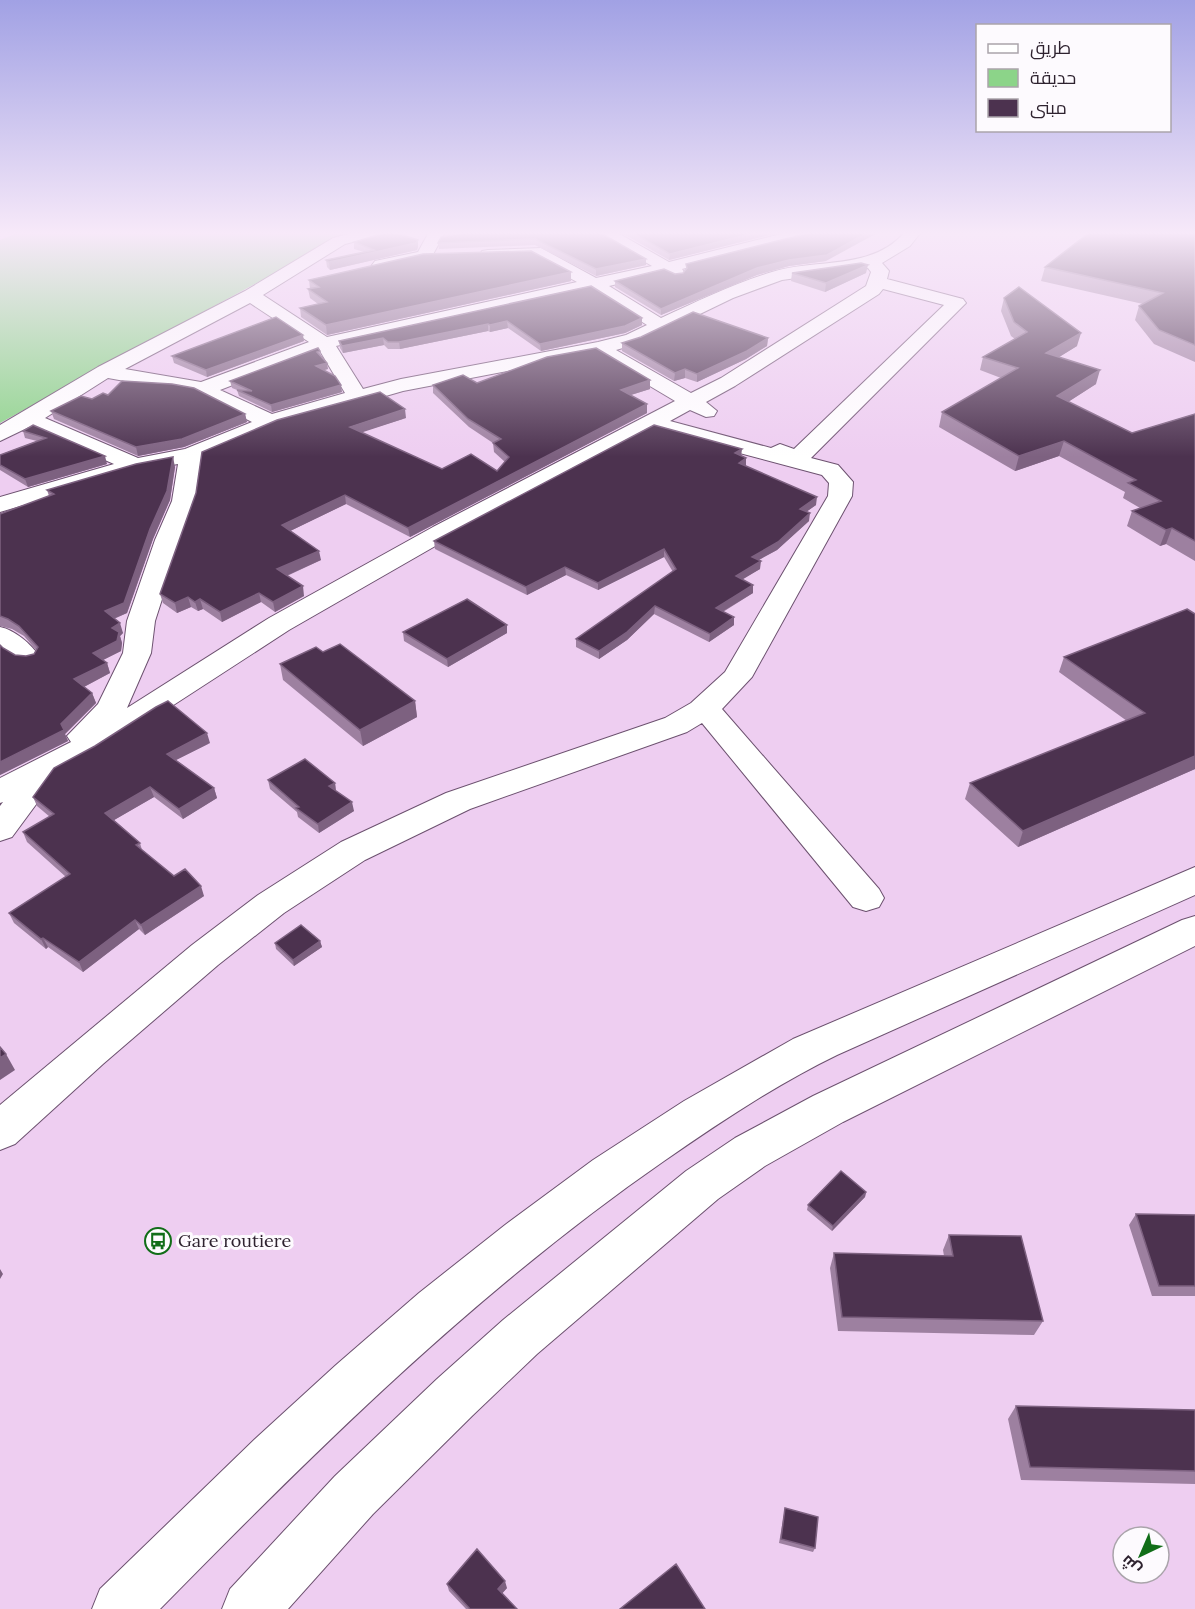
<svg xmlns="http://www.w3.org/2000/svg" width="1195" height="1609" font-family="Lora,Cairo,serif">
<style>
.green{fill:#8cd489}
.lines{fill:none;stroke-linecap:round;stroke-linejoin:round}
.minor-casing{stroke:#6c516f;stroke-width:2}
.major-casing{stroke:#6c516f;stroke-width:2}
.minor{fill:#fff;fill-rule:evenodd}
.major{fill:#fff;fill-rule:evenodd}
.wall{fill:#9d80a0}
.shaded-wall{fill:#7d6180}
.building{fill:#4c324f;stroke:#7d6180;stroke-width:1.5}
.labels{text-anchor:middle;stroke-width:6;stroke-linejoin:round;paint-order:stroke}
.near-poi-label{font-size:18px;fill:#2e222f;stroke:#fdfafe;text-anchor:start}
</style>
<rect width="100%" height="100%" fill="#eecef1"/>
<path class="green" d="M20,232h343l-24,6 -339,185v-183z"/>
<g class="lines">
<defs>
<path id="minor" d="M356,232h26l-2,3 -35,9 -82,51 64,42 250,-55 -45,-25 -50,2 -2,-4 2,-4 6,-1 53,-2 55,30 56,-12 -53,-31 -2,-3h19l53,30 120,-30h26l-2,3 -131,34 3,4 -3,4 -6,1 -12,-5 -55,13 52,32c37,-17 72,-34 111,-46 44,-14 100,-1 133,-40h16l-11,14 -28,17 7,8 -2,8 76,20 3,4 -155,155 27,7 15,17 -1,14 -100,181 -30,32 157,180 5,9 -5,9 -13,4 -13,-4 -151,-184 -15,9 -217,77 -105,51 -81,53 -66,52 -115,99 -88,80 -15,6v-45l192,-160 66,-50 83,-53 105,-49 219,-75 26,-15 34,-31 103,-176 1,-13 -7,-8 -169,-45 -202,107 -162,93 -191,124 -41,22 -45,61 -12,4v-35l3,-4 -3,1v-25l71,-36 -4,-6 31,-32 25,-51 4,-32 28,-81 17,-39 6,-37 -40,7 -138,41v-15l114,-33 -85,-37 -29,14v-16l98,-58 147,-76 88,-53zM868,268l3,4 -5,14 -145,92 -30,15 -75,-43 24,-7 93,-45 49,-18zM883,289l61,16 -150,144 -14,-5 -9,4 -101,-27 20,-11 16,7 8,-1 3,-5 -11,-9 29,-16 144,-92zM591,290l56,35 -21,10 -28,7 -197,37 -38,10 -27,-43zM250,303l59,39 -108,40 -76,-13zM320,351l25,42 -73,21 -52,-24zM596,354l79,47 -242,126 -164,91 -142,90 24,-55 4,-32 26,-81 15,-39 6,-42 76,-32 125,-36zM108,378l89,16 55,28 -67,27 -47,9 -93,-40z
M429,232h16l-15,28 -49,10 -6,-1 -3,-4 3,-4 43,-9z
M0,627c15,3 31,17 40,30l-4,6c-17,4 -24,-3 -36,-14z"/>
<path id="major" d="M1195,867v28l-358,160c-60,29 -118,68 -173,106 -185,128 -347,288 -504,448h-68l8,-20 155,-150 81,-74 83,-72 86,-68 88,-65 91,-59 109,-62z
M1195,916v30l-352,176 -78,44 -47,33 -181,155 -64,61 -100,99 -85,95h-66l8,-20 105,-113 102,-97 66,-59 183,-149 49,-33 78,-42 369,-176z"/>
</defs>
<use href="#minor" class="minor-casing"/>
<use href="#major" class="major-casing"/>
<use href="#minor" class="minor"/>
<use href="#major" class="major"/>
</g>
<path class="wall" d="M599,232l47,33 -50,11 -61,-31 -96,4 -1,-6z
M620,232h161l-112,28z
M1195,232v130l-41,-18 -19,-24 4,-14 4,-2 -102,-23 4,-14z
M354,242l64,5 -1,3 -87,20 -3,-3 -1,-7 38,-8 -10,-3z
M826,261l-37,5 -32,9 -96,40 -46,-28v-6l68,-8 3,-3v-6z
M571,272v9l-244,54 -26,-18 -1,-9 18,-4 -8,-6 -2,-9h2l-1,-9z
M792,273h74l-41,19 -34,-11z
M591,286l51,32v7l-17,8 -84,18 -33,-23 -18,4 -2,-1 -88,18h-12l-4,-4 -41,8 -3,-5 -1,-7z
M1004,298l73,48 -18,11 37,27 -28,18 64,31 63,-19v147l-29,-17 -6,2 -33,-20 5,-15 8,-3 -17,-10 2,-6 -66,-36 -44,15 -76,-44 3,-15 59,-34 -21,-8 3,-13 32,-18 -4,-3 -10,-25z
M768,338l-1,8 -21,13 -49,23 -12,-4 -11,3 -52,-30v-8z
M304,341l-97,36 -33,-14 -2,-7z
M320,351l1,5 7,13 -4,1 18,22 -70,20 -33,-16 -2,-6 -5,-2 -2,-7z
M650,380v9l-19,6 16,9v9l-237,124 -64,-33 -56,27 31,29 -34,16 17,20 -29,16 -14,-10 -39,20 -19,-13 -5,2 -7,-4 -14,6 -14,-10 -3,-9 36,-101 6,-41 204,-34 -45,14 81,37 55,2 8,-9 -11,-10 -1,-9 -24,-16 -36,-34v-8z
M108,395l137,19 2,8 -63,25 -46,9 -84,-37 -3,-8z
M33,425l74,39 -79,23 -28,-17v-15l37,-14 -12,-3 -2,-7z
M741,456l5,10 70,39 -10,7 3,9 -32,29 -18,10 1,9 -18,10 11,14 -30,19 11,13 -25,17 -55,-28 -27,26 -28,19 -23,-12v-8l97,-67 -9,-15 -66,33 -32,-15 -39,20 -92,-46 -1,-8z
M175,467l-5,33 -17,39 -26,74 -13,6 9,14 -3,3 2,7 -1,8 -18,9 4,3 3,10 -26,14 8,6 4,10 -31,31 3,7 -68,34v-130l3,3 12,7 11,1 8,-2 2,-4 -12,-14 -12,-7 -12,-3v-112l49,-18 -2,-6z
M1195,614v155l-177,78 -53,-48 5,-16 157,-62 -68,-49 5,-15z
M403,632l104,1 -59,34 -44,-26z
M323,652l92,49 2,16 -54,29 -80,-66 -3,-16z
M210,743l-34,17 38,28 3,10 -34,21 -29,-22 -40,23 26,23 2,7 32,26 30,20 -59,39 -6,-6 -56,43 -35,-25 -2,2 -32,-26 -5,-10 57,-36 -39,-35 -4,-10 27,-15 -13,-11 -4,-9z
M268,780l67,3 1,8 18,20 -35,22 -21,-16 -1,-5 -27,-23z
M320,941l2,6 -28,19 -18,-17 -1,-6z
M866,1192l-1,5 -33,34 -25,-21 1,-5z
M1136,1214l59,1v81h-43l-23,-71z
M949,1235l94,86 -9,14 -196,-4 -8,-63 4,-15 110,3 -1,-6z
M1016,1406l179,4v74l-174,-4 -13,-61z
M785,1508l30,40 -2,4 -34,-9z
M447,1584l60,4 -5,5 15,16h-51l-17,-18z"/>
<path class="shaded-wall" d="M758,232h23l-112,28 1,-6z
M869,232h10l-53,29 -37,5 -32,9 -96,40v-6l96,-41z
M418,240v7l-1,3 -87,20 -1,-8z
M646,259v6l-50,11v-7z
M868,265l-2,8 -41,19 1,-9z
M571,272v9l-244,54 -1,-10z
M642,318v7l-17,8 -84,18 -1,-7z
M507,321l1,7 -18,4v-7z
M488,324v7l-88,18 -1,-7z
M1081,333l-4,13 -34,21 3,-14z
M303,335l1,6 -97,36 -1,-7z
M383,338l1,7 -41,8 -1,-7z
M768,338l-1,8 -21,13 -49,23v-8z
M327,363l1,6 -11,3 -1,-6z
M685,369v9l-11,3 1,-8z
M1100,370l-4,14 -42,27 3,-15z
M650,380v9l-29,9v-8z
M341,385l1,7 -70,20 -1,-7z
M647,404v9l-237,124 -2,-9z
M405,409l1,9 -55,18 -1,-9z
M245,414l2,8 -63,25 -46,9 -2,-9z
M1064,441l-5,15 -44,15 4,-15z
M742,449l-1,8 -6,-4z
M105,456l2,8 -79,23 -3,-8z
M173,457l2,10 -5,33 -17,39 -26,74 -19,8 -3,-10z
M746,458v8l-7,-3z
M345,495l1,9 -62,30 -2,-9z
M817,497l-1,8 -17,12 1,-8z
M810,513l-1,8 -32,29 -26,14 1,-7z
M1172,528l-6,16 -6,2 6,-16z
M664,549v8l-66,33v-7z
M319,551l2,9 -42,19 -2,-10z
M761,561l-1,8 -25,15 1,-8z
M565,567l1,8 -39,20 -1,-8z
M753,585v8l-38,23 1,-8z
M303,586l1,10 -29,16 -2,-10z
M259,593l2,9 -39,20 -2,-10z
M188,597l3,10 -14,6 -2,-10z
M200,599l3,10 -5,2 -3,-9z
M655,606l-1,8 -27,26 -28,19v-8z
M734,617v8l-25,17 1,-8z
M120,623l3,10 -3,3 2,7 -1,8 -24,12 -4,-10 19,-25z
M507,625v8l-59,34 -1,-8z
M107,663l3,10 -32,17 -4,-11z
M92,693l4,10 -31,31 3,7 -68,34v-13l61,-38z
M415,701l2,16 -54,29 -3,-16z
M207,733l3,10 -40,20 -3,-9z
M1195,756v13l-177,78 5,-16z
M335,783l1,9 -7,-6z
M150,787l4,10 -45,26 -4,-10z
M214,788l3,10 -34,21 -4,-10z
M352,802l2,9 -35,22 -1,-9z
M201,886l3,10 -59,39 -4,-10z
M135,920l4,9 -56,43 -4,-10z
M43,938l5,9 -2,2 -5,-10z
M320,941l2,6 -28,19 -1,-6z
M6,1054l9,16 -15,10v-22z
M866,1192l-1,5 -33,34 1,-5z
M0,1269l3,5 -3,5z
M505,1581l2,7 -7,8 -2,-7z"/>
<path class="building" d="M388,232h5l25,8 -2,3 -87,19 -3,-2 48,-10 -20,-8z
M469,232h130l47,27 -50,10 -61,-30 -97,4 3,-6z
M631,232h127l-88,22z
M813,232h56l-42,23 -38,5 -32,8 -96,41 -46,-28 49,-12 11,5 8,-1 4,-5 -1,-4z
M1090,232h105v113l-36,-15 -20,-24 24,-13 -118,-26z
M531,251l40,21 -245,53 -26,-17 27,-6 -19,-13 11,-2 -10,-7 114,-26z
M861,263l7,2 -42,18 -34,-10z
M591,286l51,32 -17,8 -85,18 -33,-23 -17,4 -2,-1 -89,18h-11l-5,-4 -41,8 -3,-5z
M1019,287l62,46 -35,20 54,17 -43,26 75,37 63,-19v127l-23,-13 -6,2 -34,-19 29,-10 -33,-18 8,-3 -72,-39 -45,15 -77,-44 76,-44 -35,-11 44,-25 -13,-10 -10,-24z
M693,312l75,26 -21,13 -50,23 -12,-5 -10,4 -53,-30 19,-6z
M276,317l27,18 -97,35 -34,-14z
M318,348l2,3 -3,1 10,11 -11,3 19,10 6,9 -70,20 -34,-15 15,1 -22,-10z
M596,348l54,32 -29,10 26,14 -239,124 -63,-33 -63,30 37,26 -42,18 26,17 -30,16 -14,-9 -39,19 -20,-13 -5,3 -7,-5 -13,6 -15,-9 36,-101 6,-41 75,-32 103,-28 25,17 -55,18 92,42 29,-15 26,17 12,-14 -16,-14 8,-4 -33,-20 -35,-34 30,-10 14,8 70,-26z
M122,381l50,3 22,4 51,26 -63,25 -46,8 -85,-36 30,-15 11,3 11,-6 5,2z
M33,425l72,31 -80,23 -25,-14v-10l46,-17 -23,-7z
M654,425l88,24 -7,4 11,5 -7,5 78,34 -17,12 10,4 -32,29 -26,15 9,4 -25,15 17,9 -37,23 18,9 -24,17 -55,-28 -28,26 -28,19 -23,-12 100,-70 -12,-20 -66,34 -33,-16 -39,20 -92,-46z
M173,457l-6,34 -17,38 -26,74 -19,8 15,12 -8,5 7,4 -2,9 -24,12 14,10 -33,16 18,14 -31,31 3,6 -64,32v-117l3,3 12,7 11,1 8,-2 4,-7 -19,-21 -11,-7 -8,-3v-102l54,-20 -7,-4 89,-26z
M467,599l40,26 -60,34 -44,-27z
M1187,609l8,5v142l-172,75 -53,-48 175,-70 -81,-56z
M340,644l75,57 -55,29 -80,-66 36,-17 7,5z
M168,701l39,32 -40,21 47,34 -35,21 -29,-22 -45,26 35,30 -4,2 38,31 11,-7 16,17 -60,39 -6,-5 -56,42 -36,-24 -2,1 -32,-26 61,-39 -47,-42 31,-18 -21,-17 21,-29 41,-22 61,-39z
M305,759l30,24 -6,3 23,16 -34,22 -22,-16 3,-1 -31,-27z
M301,925l19,16 -27,19 -18,-17z
M0,1047l6,7 -6,4z
M841,1171l25,21 -33,34 -25,-21z
M1136,1214l59,1v71h-36z
M949,1235l72,1 22,85 -201,-4 -8,-64 119,3z
M1016,1406l179,4v61l-165,-4z
M785,1508l33,9 -3,31 -34,-9z
M477,1549l28,32 -7,8 19,20h-47l-23,-25z
M676,1564l29,45h-85z"/>
<linearGradient id="sky" x2="0" y2="1"><stop stop-color="#a1a1e4"/><stop offset="0.51" stop-color="#f7e9f9"/><stop offset="1" stop-color="#f7e9f9" stop-opacity="0"/></linearGradient>
<rect width="1195" height="457" fill="url(#sky)"/>
<defs>
<symbol id="bus-ring" viewBox="-11 -11 22 22"><circle r="9.5" fill="#fdfafe" stroke="#116d18" stroke-width="1.5"/><path d="M-5-6H5V4H4V6H2V4H-2V6H-4V4H-5ZM-3.5-4V0h7V-4ZM-3.5 1.2v1.5H-2V1.2ZM2 1.2v1.5H3.5V1.2Z" fill="#116d18"/></symbol>
</defs>
<g fill-rule="evenodd">
<use href="#bus-ring" x="143" y="1226" width="30" height="30"/>
</g>
<g class="labels">
<g class="near-poi-label">
<text x="178" y="1247">Gare routiere</text>
</g>
</g>
<rect x="976" y="24" width="195" height="108" fill="#fdfafe" stroke="#aaa4ab" stroke-width="1.5"/>
<rect x="988" y="44" width="30" height="9" fill="#ffffff" stroke="#aaa4ab" stroke-width="1.5"/>
<text x="1030" y="54" font-size="18" fill="#2e222f">طريق</text>
<rect x="988" y="69" width="30" height="18" fill="#8cd489" stroke="#aaa4ab" stroke-width="1.5"/>
<text x="1030" y="84" font-size="18" fill="#2e222f">حديقة</text>
<rect x="988" y="99" width="30" height="18" fill="#4c324f" stroke="#aaa4ab" stroke-width="1.5"/>
<text x="1030" y="114" font-size="18" fill="#2e222f">مبنى</text>
<g transform="translate(1141 1555) rotate(224)"><circle r="28" fill="#fdfafe" stroke="#aaa4ab" stroke-width="1.5"/>
<path d="M0-4.5L10 22L0 15L-10 22Z" fill="#116d18"/>
<text y="-9" font-size="16" font-weight="bold" text-anchor="middle" fill="#2e222f">ش</text>
</g>
</svg>
